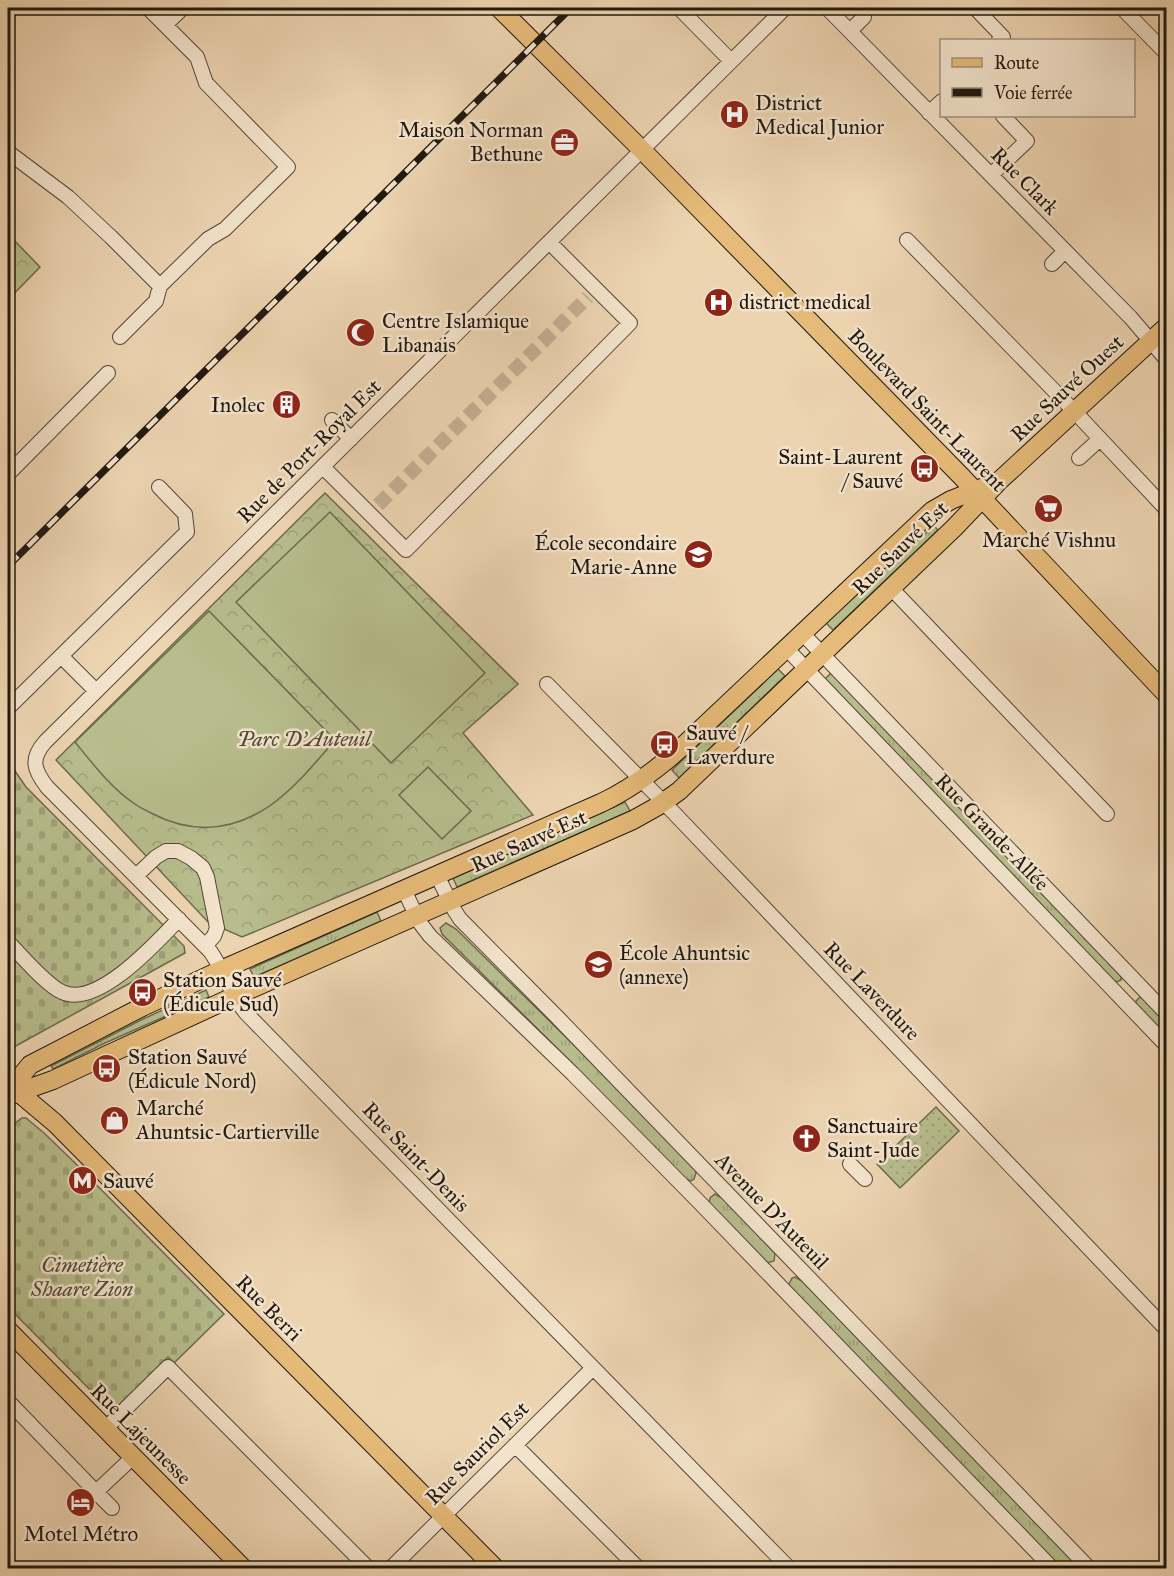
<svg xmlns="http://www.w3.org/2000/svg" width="1174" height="1576" font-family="'IM FELL Great Primer',serif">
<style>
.grass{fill:url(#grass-tufts);stroke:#6b6a4e;stroke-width:1.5}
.forest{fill:url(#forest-crowns);stroke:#6b6a4e;stroke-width:1.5}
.cemetery{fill:url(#cemetery-stones);stroke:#6b6a4e;stroke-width:1.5}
.garden{fill:url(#garden-dots);stroke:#6b6a4e;stroke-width:1.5}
.pitch{fill:#b7bd8c;stroke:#6b6a4e;stroke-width:1.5}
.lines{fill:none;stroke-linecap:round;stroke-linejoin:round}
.minor-tunnel{stroke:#c4ae91;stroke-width:14;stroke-dasharray:14 7;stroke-linecap:butt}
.minor-casing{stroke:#524738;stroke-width:16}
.major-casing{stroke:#1f180f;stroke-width:20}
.minor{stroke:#f3e3cc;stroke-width:14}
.major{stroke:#e6ba78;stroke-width:18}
.rail-casing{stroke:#1f180f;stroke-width:7}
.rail{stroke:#f3e3cc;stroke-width:4.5;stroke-dasharray:14;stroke-linecap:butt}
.labels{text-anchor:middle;stroke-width:5;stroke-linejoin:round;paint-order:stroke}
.poi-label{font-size:21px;fill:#1f180f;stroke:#f3e3cc;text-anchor:start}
.street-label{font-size:21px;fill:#1f180f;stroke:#f3e3cc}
.park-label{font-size:21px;font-style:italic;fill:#4d4a34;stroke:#f3e3cc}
</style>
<defs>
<pattern id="grass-tufts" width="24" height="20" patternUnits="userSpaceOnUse" patternTransform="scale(1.5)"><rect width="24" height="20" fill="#b7bd8c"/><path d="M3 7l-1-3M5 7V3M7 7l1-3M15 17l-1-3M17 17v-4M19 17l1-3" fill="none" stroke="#9da278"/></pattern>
<pattern id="forest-crowns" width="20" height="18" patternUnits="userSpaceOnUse" patternTransform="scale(1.5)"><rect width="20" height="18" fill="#b7bd8c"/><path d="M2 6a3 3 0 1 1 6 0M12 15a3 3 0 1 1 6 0" fill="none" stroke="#9da278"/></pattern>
<pattern id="cemetery-stones" width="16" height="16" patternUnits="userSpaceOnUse" patternTransform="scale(1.5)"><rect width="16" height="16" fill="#b7bd8c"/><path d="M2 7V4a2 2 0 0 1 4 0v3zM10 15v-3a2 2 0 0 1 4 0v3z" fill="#9da278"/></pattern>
<pattern id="garden-dots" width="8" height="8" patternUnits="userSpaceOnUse" patternTransform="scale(1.5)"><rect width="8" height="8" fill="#b7bd8c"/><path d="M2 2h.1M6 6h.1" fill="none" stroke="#9da278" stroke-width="1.8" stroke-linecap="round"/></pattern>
</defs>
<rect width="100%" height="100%" fill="#edd4b1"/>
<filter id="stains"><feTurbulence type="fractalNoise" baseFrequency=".00333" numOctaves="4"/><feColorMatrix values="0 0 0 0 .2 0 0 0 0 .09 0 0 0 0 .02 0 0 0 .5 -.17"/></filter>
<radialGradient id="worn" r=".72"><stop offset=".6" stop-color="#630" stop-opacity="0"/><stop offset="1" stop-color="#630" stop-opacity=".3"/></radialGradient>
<path class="grass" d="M934,526l4,4 -105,100 -7,-7 57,-54z
M778,669l7,7 -106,102 -7,-8z
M832,672l289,303v5l-4,2 -4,-2 -288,-301z
M625,802l5,9 -173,76 -4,-9z
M377,912l4,9 -127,56 -4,-8z
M446,923l10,6 121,119 118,122 1,3 -2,6 -3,2 -6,-2 -117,-120 -126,-125 -2,-6z
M206,990l3,7 -104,46 -52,26 -2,-3 90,-46z
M1140,997h2l24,25v14l-30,-32v-3z
M715,1194l7,4 53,55 -1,8 -7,2 -58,-60 1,-5z
M795,1277l7,4 278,287h-20l-270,-280 -1,-4 3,-6z"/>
<path class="forest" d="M8,234l32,33 -32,33z
M325,493l193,191 -55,49 70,82 -291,122 -34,-15 -152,-162z"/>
<path class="cemetery" d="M8,770l3,3 4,-2 11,16 158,159 1,7 -173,95 -4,-3z
M22,1118h4l18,15 29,28 151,153 -50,49 -6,-6 -56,55 -104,-105v-179z"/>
<path class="garden" d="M936,1107l23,24 -59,57 -23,-24z"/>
<path class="pitch" d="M330,512l155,161 -94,90 -155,-161z
M209,611l126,129c-20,23 -39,47 -64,65 -39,27 -78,30 -120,8 -5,-3 -11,-5 -16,-9 -24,-16 -42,-40 -60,-62z
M428,767l43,44 -29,28 -43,-44z"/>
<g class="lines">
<path class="minor-tunnel" d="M378,505l210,-208"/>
<defs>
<path id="minor" d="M679,8l52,53
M785,8l-740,734c-15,17 -11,28 2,45l163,164c14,19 20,44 36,62l543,555
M827,8l304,310 35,41
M975,8l28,29 -4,3
M1122,8l44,45
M165,25l18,-17
M850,31l14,-14
M929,113l13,-12
M8,152l60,45 43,40 49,49
M991,175l36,-34 -24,-25
M907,240l168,172 91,97
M1052,264l13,-13
M120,337l36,-36 4,-15 48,-47 17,-10 63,-62 -82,-84 -9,-26 -49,-49
M332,420l19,19
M1079,458l21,-19
M323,467l83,83 224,-227 -81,-81
M8,474l100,-101
M891,588l216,226
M803,634l363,379
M787,649l379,396
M61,656l35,35
M547,684l127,129 492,516
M8,708l179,-176 -2,-18 -26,-27
M437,875l16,33 7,11 101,102 528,547
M136,876l20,-19 10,-6h12l13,7 12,10 4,9 10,51 -3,8 -9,10
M404,890l16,33 10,13 143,138 128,130 351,364
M8,942c13,13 38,43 54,50 35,17 95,-50 117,-73
M850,1164l15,15
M8,1401l88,91 37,-35
M105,1429l63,-62 200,201
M515,1445l123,123
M96,1492l16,16
M391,1568l202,-200"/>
<path id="major" d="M499,8l143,142 319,326 205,218
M11,1086l44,37 440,445
M8,1092l22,-27 112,-58 79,-37 380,-167c32,-15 58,-35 84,-59l247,-233 19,-11 43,-17
M8,1096l45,-16 182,-84 398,-176 25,-14 21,-15 275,-263 44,-46 168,-155
M8,1330l235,238"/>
</defs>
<use href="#minor" class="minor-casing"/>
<use href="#major" class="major-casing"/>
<use href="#minor" class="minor"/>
<use href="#major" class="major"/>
<defs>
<path id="rail" d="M8,566l563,-558"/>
</defs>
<use href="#rail" class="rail-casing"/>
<use href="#rail" class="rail"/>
</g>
<defs>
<symbol id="hospital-disc" viewBox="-11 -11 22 22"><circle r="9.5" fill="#8f2418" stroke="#f3e3cc"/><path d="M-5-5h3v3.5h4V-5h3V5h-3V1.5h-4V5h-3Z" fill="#fff"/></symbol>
<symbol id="office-disc" viewBox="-11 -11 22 22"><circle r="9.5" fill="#8f2418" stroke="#f3e3cc"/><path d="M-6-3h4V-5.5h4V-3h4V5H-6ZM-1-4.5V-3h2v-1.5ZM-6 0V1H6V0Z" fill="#fff"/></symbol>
<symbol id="mosque-disc" viewBox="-11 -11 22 22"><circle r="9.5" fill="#8f2418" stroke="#f3e3cc"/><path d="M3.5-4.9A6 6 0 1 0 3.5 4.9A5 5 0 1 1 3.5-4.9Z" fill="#fff"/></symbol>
<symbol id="building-disc" viewBox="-11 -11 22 22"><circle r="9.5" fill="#8f2418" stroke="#f3e3cc"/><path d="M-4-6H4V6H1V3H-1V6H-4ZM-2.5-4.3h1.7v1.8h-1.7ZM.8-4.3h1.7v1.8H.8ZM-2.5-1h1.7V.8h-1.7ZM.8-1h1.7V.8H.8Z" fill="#fff"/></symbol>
<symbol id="bus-disc" viewBox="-11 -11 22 22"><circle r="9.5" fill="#8f2418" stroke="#f3e3cc"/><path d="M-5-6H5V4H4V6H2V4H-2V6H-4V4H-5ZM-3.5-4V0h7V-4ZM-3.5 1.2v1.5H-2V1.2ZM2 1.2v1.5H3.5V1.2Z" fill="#fff"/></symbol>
<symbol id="supermarket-disc" viewBox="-11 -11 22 22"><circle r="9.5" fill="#8f2418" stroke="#f3e3cc"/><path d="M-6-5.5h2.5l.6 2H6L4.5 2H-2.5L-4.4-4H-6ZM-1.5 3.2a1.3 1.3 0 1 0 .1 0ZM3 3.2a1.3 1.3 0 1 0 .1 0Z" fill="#fff"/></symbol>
<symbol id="school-disc" viewBox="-11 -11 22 22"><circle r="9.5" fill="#8f2418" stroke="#f3e3cc"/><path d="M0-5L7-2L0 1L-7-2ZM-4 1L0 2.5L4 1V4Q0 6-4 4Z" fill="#fff"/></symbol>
<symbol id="shop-disc" viewBox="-11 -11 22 22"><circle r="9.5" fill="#8f2418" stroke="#f3e3cc"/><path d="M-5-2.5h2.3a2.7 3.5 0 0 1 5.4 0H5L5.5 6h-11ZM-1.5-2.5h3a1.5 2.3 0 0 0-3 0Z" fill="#fff"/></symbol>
<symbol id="church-disc" viewBox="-11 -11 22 22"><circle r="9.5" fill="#8f2418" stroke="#f3e3cc"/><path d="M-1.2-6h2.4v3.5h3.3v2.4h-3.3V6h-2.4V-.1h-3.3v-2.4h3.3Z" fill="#fff"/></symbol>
<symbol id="metro-disc" viewBox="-11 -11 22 22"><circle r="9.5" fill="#8f2418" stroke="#f3e3cc"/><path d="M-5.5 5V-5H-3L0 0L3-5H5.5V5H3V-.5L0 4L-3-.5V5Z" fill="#fff"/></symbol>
<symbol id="hotel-disc" viewBox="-11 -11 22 22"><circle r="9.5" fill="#8f2418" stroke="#f3e3cc"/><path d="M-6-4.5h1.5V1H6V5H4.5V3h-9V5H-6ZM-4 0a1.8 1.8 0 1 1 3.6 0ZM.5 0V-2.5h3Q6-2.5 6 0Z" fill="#fff"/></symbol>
</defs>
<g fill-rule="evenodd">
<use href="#hospital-disc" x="718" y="98" width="33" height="33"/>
<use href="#office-disc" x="548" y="126" width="33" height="33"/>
<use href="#hospital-disc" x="702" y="286" width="33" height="33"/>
<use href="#mosque-disc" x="344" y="316" width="33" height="33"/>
<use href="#building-disc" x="270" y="388" width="33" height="33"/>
<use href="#bus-disc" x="908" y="452" width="33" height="33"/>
<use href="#supermarket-disc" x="1032" y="492" width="33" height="33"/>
<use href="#school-disc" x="682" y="538" width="33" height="33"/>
<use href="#bus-disc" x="648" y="728" width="33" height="33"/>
<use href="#school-disc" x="582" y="948" width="33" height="33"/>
<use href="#bus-disc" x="126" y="976" width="33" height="33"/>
<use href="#bus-disc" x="90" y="1052" width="33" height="33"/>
<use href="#shop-disc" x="98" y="1104" width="33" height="33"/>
<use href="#church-disc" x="790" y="1122" width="33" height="33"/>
<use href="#metro-disc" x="66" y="1164" width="33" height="33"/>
<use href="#hotel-disc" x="64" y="1486" width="33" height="33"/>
</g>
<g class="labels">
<g class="poi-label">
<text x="755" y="110">District<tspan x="755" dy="24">Medical Junior</tspan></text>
<text x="543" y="137" text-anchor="end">Maison Norman<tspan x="543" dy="24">Bethune</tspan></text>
<text x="739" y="309">district medical</text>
<text x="382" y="328">Centre Islamique<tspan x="382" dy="24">Libanais</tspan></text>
<text x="265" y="412" text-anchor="end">Inolec</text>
<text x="903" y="464" text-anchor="end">Saint-Laurent<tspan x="903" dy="24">/ Sauvé</tspan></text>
<text x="1049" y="547" text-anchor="middle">Marché Vishnu</text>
<text x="677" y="550" text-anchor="end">École secondaire<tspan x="677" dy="24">Marie-Anne</tspan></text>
<text x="686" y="740">Sauvé /<tspan x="686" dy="24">Laverdure</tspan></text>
<text x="619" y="960">École Ahuntsic<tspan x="619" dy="24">(annexe)</tspan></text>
<text x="163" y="987">Station Sauvé<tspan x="163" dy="24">(Édicule Sud)</tspan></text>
<text x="128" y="1064">Station Sauvé<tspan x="128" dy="24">(Édicule Nord)</tspan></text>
<text x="136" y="1115">Marché<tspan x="136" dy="24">Ahuntsic-Cartierville</tspan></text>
<text x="827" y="1133">Sanctuaire<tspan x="827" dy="24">Saint-Jude</tspan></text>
<text x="103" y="1188">Sauvé</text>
<text x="81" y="1541" text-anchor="middle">Motel Métro</text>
</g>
<g class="street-label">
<text transform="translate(1025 181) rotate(45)" y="7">Rue Clark</text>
<text transform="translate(1067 388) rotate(-43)" y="7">Rue Sauvé Ouest</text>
<text transform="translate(927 410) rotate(46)" y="7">Boulevard Saint-Laurent</text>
<text transform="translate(309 451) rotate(-45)" y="7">Rue de Port-Royal Est</text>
<text transform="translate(900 548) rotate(-44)" y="7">Rue Sauvé Est</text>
<text transform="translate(992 832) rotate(46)" y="7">Rue Grande-Allée</text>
<text transform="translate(529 841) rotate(-24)" y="7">Rue Sauvé Est</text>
<text transform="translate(872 991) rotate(46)" y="7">Rue Laverdure</text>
<text transform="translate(416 1157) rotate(46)" y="7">Rue Saint-Denis</text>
<text transform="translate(772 1211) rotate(46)" y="7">Avenue D'Auteuil</text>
<text transform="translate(269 1308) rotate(45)" y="7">Rue Berri</text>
<text transform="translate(141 1434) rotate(45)" y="7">Rue Lajeunesse</text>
<text transform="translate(477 1453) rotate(-45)" y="7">Rue Sauriol Est</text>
</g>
<g class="park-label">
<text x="304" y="746">Parc D'Auteuil</text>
<text x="82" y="1272">Cimetière<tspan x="82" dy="24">Shaare Zion</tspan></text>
</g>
</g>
<rect width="1174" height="1576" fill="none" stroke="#edd4b1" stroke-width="30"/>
<rect x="9" y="9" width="1156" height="1558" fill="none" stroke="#1f180f" stroke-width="3"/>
<rect x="15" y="15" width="1144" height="1546" fill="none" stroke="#1f180f" stroke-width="1.5"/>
<rect x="940" y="39" width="195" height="78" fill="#f3e3cc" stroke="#9e9280" stroke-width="1.5"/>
<rect x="952" y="58" width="30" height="9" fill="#e6ba78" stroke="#9e9280" stroke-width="1.5"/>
<text x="994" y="69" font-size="18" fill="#1f180f">Route</text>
<rect x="952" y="88" width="30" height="9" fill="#1f180f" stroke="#9e9280" stroke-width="1.5"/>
<text x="994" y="99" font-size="18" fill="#1f180f">Voie ferrée</text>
<rect width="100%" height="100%" filter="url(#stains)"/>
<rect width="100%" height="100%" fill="url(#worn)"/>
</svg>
